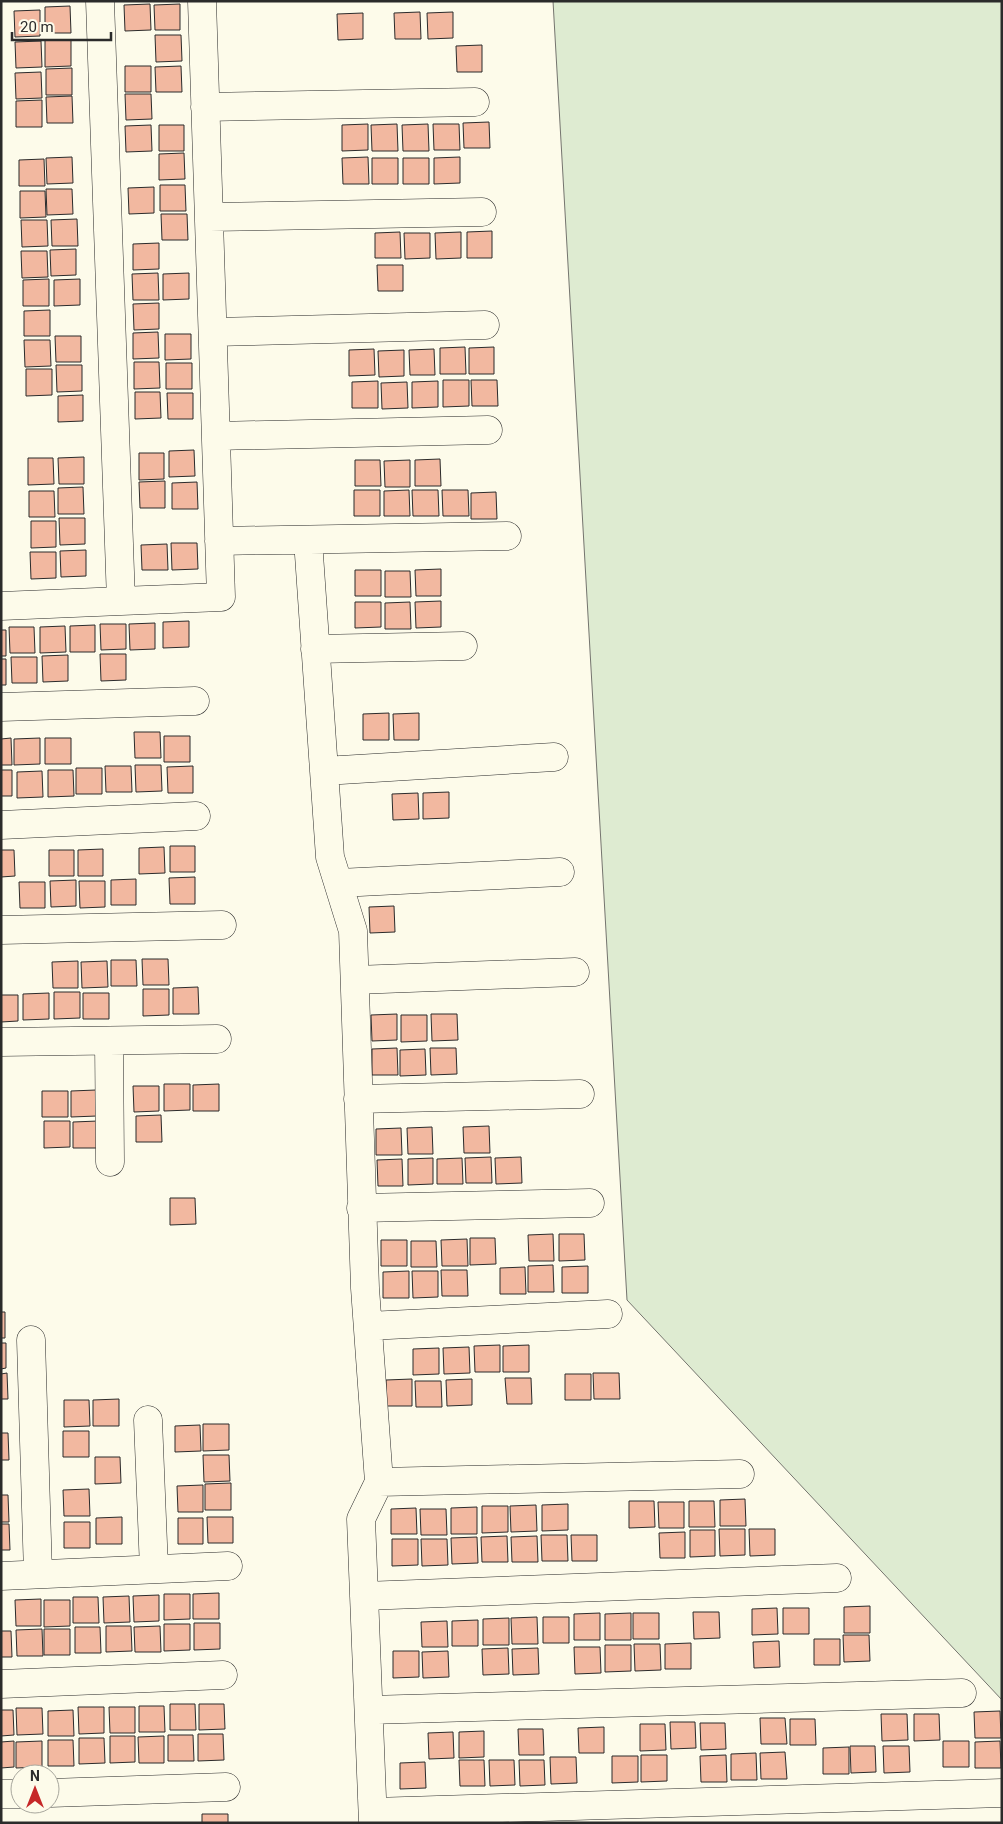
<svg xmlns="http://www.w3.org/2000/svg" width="1003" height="1824" font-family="Roboto,sans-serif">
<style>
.green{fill:#deebd1;stroke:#74746e}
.building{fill:#f2b8a0;stroke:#2b2b2b}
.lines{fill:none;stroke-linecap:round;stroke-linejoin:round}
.minor-casing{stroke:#2b2b2b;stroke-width:29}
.minor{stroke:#fdfbea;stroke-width:28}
</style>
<rect width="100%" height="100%" fill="#fdfbea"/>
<path class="green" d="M553,1h449v1699l-375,-400z"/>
<path class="building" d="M150,4l1,26 -26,1 -1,-26z
M180,4v26h-25l-1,-25z
M70,6l1,27h-26v-26z
M40,10v26l-25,1 -1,-26z
M420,12l1,27h-26l-1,-26z
M453,12v26l-25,1 -1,-26z
M363,13v26l-25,1 -1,-26z
M155,35h26l1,26 -26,1z
M45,40h26v26l-26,1z
M41,41l1,26 -26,1 -1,-26z
M482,45v27h-25l-1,-26z
M125,66h26v26h-26z
M181,66l1,26h-26l-1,-25z
M72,68v27h-26v-26z
M41,72l1,26 -26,1 -1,-26z
M125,94h26l1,25 -26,1z
M72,96l1,27h-26l-1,-26z
M42,100v27h-26v-26z
M489,122l1,26h-26l-1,-25z
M368,124v26l-26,1v-26z
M397,124l1,27h-26l-1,-26z
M428,124l1,27h-26l-1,-26z
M433,124h26l1,26h-26z
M151,125l1,26 -26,1 -1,-26z
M159,125h25v26h-25z
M184,153l1,26 -26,1v-26z
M72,157l1,26 -26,1 -1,-26z
M368,157l1,27h-26l-1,-26z
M460,157v26l-26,1v-26z
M372,158h26v26h-26z
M403,158h26v26h-26z
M44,159l1,27h-26v-26z
M160,185h25l1,26h-26z
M154,187v26l-25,1 -1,-26z
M46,189h26l1,25 -26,1z
M20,191h25l1,26 -26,1z
M161,214h26l1,26h-26z
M77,219l1,27h-26l-1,-26z
M21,220h26l1,26 -26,1z
M492,231v27h-25v-26z
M400,232l1,26h-26v-25z
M461,232v26l-25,1 -1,-26z
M404,233h26v25l-25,1z
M159,243v26l-26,1v-26z
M76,249v26l-25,1 -1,-26z
M21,251h26l1,26 -26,1z
M377,265h26v26h-25z
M158,273l1,27h-26l-1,-26z
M189,273v26l-26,1v-26z
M49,279v27h-26v-26z
M80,279v26l-26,1v-26z
M159,303v26l-25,1 -1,-26z
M50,310v26h-26v-25z
M158,332l1,26 -26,1v-26z
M165,334h26v25l-26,1z
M55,336h26v26h-25z
M24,340h26l1,26 -26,1z
M465,347l1,27h-26v-26z
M494,347v27h-25v-26z
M374,349l1,26 -26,1v-26z
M434,349l1,26h-25l-1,-25z
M404,350v26l-25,1 -1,-26z
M134,362h25l1,26 -26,1z
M166,363h26v26h-26z
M56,365h26v26l-25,1z
M26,369h26v26l-26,1z
M443,380h26v26l-26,1z
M471,380h26l1,26h-26z
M378,381v27h-26v-26z
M438,381v26l-26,1v-26z
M407,382l1,26 -26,1 -1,-26z
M135,392h25l1,26 -26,1z
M167,393h26v26h-25z
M83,395v26l-25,1v-26z
M194,450l1,26 -26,1v-26z
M139,453h25v26l-25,1z
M84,457v27h-25l-1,-26z
M28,458h25l1,26 -26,1z
M440,459l1,27h-26v-26z
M355,460h25l1,26h-26z
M410,460v27h-25l-1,-26z
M165,481v27h-25l-1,-26z
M197,482l1,27h-26v-26z
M83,487l1,27h-26v-26z
M354,490h26v26h-26z
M409,490l1,26h-26v-25z
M412,490h26l1,26h-26z
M442,490h26l1,26h-26z
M29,491h25l1,26h-26z
M496,492l1,27h-26v-26z
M59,518h26v26l-25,1z
M31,521h25v26l-25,1z
M171,543h26l1,26 -26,1z
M167,544l1,26h-26l-1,-25z
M86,550v26l-25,1 -1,-26z
M30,552h26v26l-25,1z
M441,569v27h-25l-1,-26z
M355,570h26v26h-26z
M385,571h25l1,26h-26z
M441,601v26l-25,1 -1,-26z
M355,602h26v25l-26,1z
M410,602l1,27h-26v-26z
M189,621v26l-26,1v-26z
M155,623v26l-25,1 -1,-26z
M100,624h26v25l-25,1z
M95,625v27h-25v-26z
M65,626l1,26 -26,1v-26z
M9,627h25l1,26h-25z
M1,630h5v26h-5z
M100,654h26v26l-25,1z
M68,655v26l-25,1 -1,-26z
M11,657h26v26h-25z
M1,659h5v26h-5z
M389,713v27h-26v-26z
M419,713v27h-25l-1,-26z
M134,732h26l1,26h-26z
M164,736h26v26h-26z
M11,738l1,27h-11v-26z
M40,738v26l-26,1v-26z
M45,738h26v26h-26z
M135,765h26l1,26 -26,1z
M105,766h26l1,26h-26z
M193,766v27h-25l-1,-26z
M76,768h26v26h-26z
M1,770h11v26h-11z
M48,770h25l1,26 -26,1z
M42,771l1,26 -26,1v-26z
M449,792v26l-26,1v-26z
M418,793l1,26 -26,1 -1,-26z
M170,846h25v26h-25z
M164,847l1,26 -26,1v-26z
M103,849v27h-25v-26z
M1,850h13l1,26 -14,1z
M49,850h25v26h-25z
M195,877v27h-25l-1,-26z
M136,879v26h-25v-25z
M76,880v26l-25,1 -1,-26z
M79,881h26v26l-25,1z
M19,882h26v26h-25z
M394,906l1,26 -25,1 -1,-26z
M142,959h26l1,26h-26z
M111,960h25l1,26h-26z
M78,961v27h-25l-1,-26z
M107,961l1,26 -26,1 -1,-26z
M198,987l1,27h-26v-26z
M143,989h26v26l-26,1z
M54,992h26v26l-26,1z
M49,993v26l-26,1v-26z
M83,993h26v26h-26z
M1,995h17v26l-17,1z
M397,1014v26l-25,1 -1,-26z
M431,1014h26l1,26 -26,1z
M401,1015h26v26l-26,1z
M397,1048l1,27h-26v-26z
M430,1048h26l1,26 -26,1z
M425,1049l1,26 -26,1v-26z
M164,1084h26v26l-26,1z
M219,1084v27h-26v-26z
M133,1086h26v25l-25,1z
M96,1090l1,26 -26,1v-26z
M42,1091h26v26h-26z
M161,1115l1,27h-26v-26z
M44,1121h26v26l-26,1z
M98,1121l1,27h-26v-26z
M489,1126l1,27h-26l-1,-26z
M432,1127l1,27h-25l-1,-26z
M401,1128l1,27h-26v-26z
M491,1157l1,26h-26l-1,-25z
M521,1157l1,26 -26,1 -1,-26z
M433,1158v26l-25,1v-26z
M462,1158l1,26h-26v-25z
M402,1159l1,27h-25l-1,-26z
M170,1198h25l1,26 -26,1z
M553,1234l1,27h-25l-1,-26z
M559,1234h25l1,26 -26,1z
M470,1238h25l1,26 -26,1z
M467,1239l1,27h-26l-1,-26z
M381,1240h26v26h-26z
M411,1241h25l1,26h-26z
M553,1265l1,27h-26v-26z
M588,1266v27h-26v-26z
M525,1267l1,27h-26v-26z
M441,1270h26l1,26h-26z
M409,1271v27h-26v-26z
M412,1271h26v26l-25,1z
M1,1312h4v26h-4z
M1,1343h5v25l-5,1z
M500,1345v27h-25l-1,-26z
M529,1345v27h-26v-26z
M469,1347l1,26 -26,1 -1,-26z
M439,1348v26l-26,1v-26z
M7,1373l1,26h-7v-25z
M593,1373h26l1,26h-26z
M565,1374h26v26h-26z
M505,1378h26l1,26h-25z
M412,1379v27h-26v-26z
M472,1379v26l-25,1 -1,-26z
M415,1381h26l1,26h-26z
M119,1399v27h-26v-26z
M64,1400h25l1,26 -26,1z
M203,1424h26v26l-26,1z
M200,1425l1,26 -26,1v-26z
M63,1431h26v26h-26z
M1,1433h7l1,27h-8z
M203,1455h26l1,26 -26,1z
M95,1457h25l1,26 -26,1z
M231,1483v27h-26v-26z
M203,1485v27h-25l-1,-26z
M89,1489l1,27h-26l-1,-26z
M1,1495h7l1,27h-8z
M745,1499l1,27h-26v-26z
M629,1501h25l1,26 -26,1z
M689,1501h25l1,26h-26z
M658,1502h26v26h-25z
M568,1504v26l-26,1v-26z
M536,1505l1,26 -26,1 -1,-26z
M482,1506h26v26l-26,1z
M477,1507v27h-26v-26z
M416,1508l1,26h-26v-25z
M420,1509h26l1,26h-26z
M122,1517v27h-26v-26z
M207,1517h26v26h-25z
M178,1518h25v26h-25z
M64,1522h26v26h-26z
M1,1524h8l1,26h-9z
M719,1529h26v26l-25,1z
M749,1529h26v26l-25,1z
M690,1530h25v26l-25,1z
M685,1532v26h-25l-1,-25z
M541,1535h26l1,26h-26z
M571,1535h26v26h-25z
M507,1536l1,26h-26l-1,-25z
M537,1536l1,26h-26l-1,-25z
M477,1537l1,26 -26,1 -1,-26z
M392,1539h26v26l-26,1z
M421,1539h26l1,26 -26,1z
M219,1593v26h-26v-25z
M164,1594h26v25l-26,1z
M159,1595v26l-25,1 -1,-26z
M129,1596l1,26 -26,1 -1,-26z
M73,1597h25l1,26h-26z
M41,1599v27h-25l-1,-26z
M44,1600h26v26l-26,1z
M870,1606v27h-26v-26z
M777,1608l1,26 -26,1v-26z
M783,1608h26v26h-26z
M693,1612h26l1,26 -26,1z
M600,1613v27h-26v-26z
M631,1613v27h-26v-26z
M633,1613h26v26h-26z
M537,1617l1,27h-26l-1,-26z
M543,1617h26v26h-26z
M509,1618v27h-26v-26z
M478,1620v26h-26v-25z
M447,1621l1,26h-26l-1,-25z
M194,1623h26v26l-26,1z
M164,1624h26v26l-26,1z
M106,1626h25l1,25 -26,1z
M160,1626l1,26h-26l-1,-25z
M75,1627h25l1,26h-26z
M42,1629l1,27h-26l-1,-26z
M44,1629h26v26h-26z
M1,1631h10l1,26h-11z
M843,1635h26l1,26 -26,1z
M814,1639h26v26h-26z
M779,1641l1,26 -26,1 -1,-26z
M691,1643v26h-26v-25z
M634,1644h26l1,26 -26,1z
M605,1645h26v26l-26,1z
M574,1647h26l1,26 -26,1z
M508,1648l1,26 -26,1 -1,-26z
M538,1648l1,26 -26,1 -1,-26z
M393,1651h26v26l-26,1z
M448,1651l1,26 -26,1 -1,-26z
M170,1704h25l1,26h-26z
M199,1704h25l1,25 -26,1z
M139,1706h25l1,26h-26z
M78,1707h26v26l-25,1z
M109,1707h26v26h-25z
M16,1708h26l1,26 -26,1z
M1,1710h12l1,25 -13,1z
M73,1710l1,26h-26v-25z
M1000,1711l1,27h-26l-1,-26z
M881,1714h26l1,26 -26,1z
M914,1714h25l1,26 -26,1z
M760,1718h25l2,26h-26z
M790,1719h25l1,26h-26z
M670,1722h25l1,26 -25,1z
M700,1723h25l1,26 -25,1z
M640,1724h25l1,26 -26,1z
M604,1727v26h-25l-1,-25z
M518,1729h25l1,26h-25z
M484,1731v26l-25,1v-26z
M453,1732l1,26 -25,1 -1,-26z
M198,1734h25l1,26 -26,1z
M168,1735h25l1,26h-26z
M110,1736h25v26l-25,1z
M164,1736v27h-25l-1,-26z
M79,1738h25l1,25 -26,1z
M48,1740h25l1,26h-26z
M14,1741v26l-13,1v-26z
M42,1741v26l-26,1v-26z
M943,1741h26v26h-26z
M1000,1741l1,27h-26v-26z
M850,1746h25l1,26 -25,1z
M883,1746h26l1,26 -26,1z
M849,1747v27h-26v-26z
M785,1752l2,27h-26l-1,-26z
M756,1753l1,27h-26v-26z
M641,1755h26v26l-26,1z
M726,1755l1,27h-26l-1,-26z
M612,1756h26v26l-26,1z
M550,1757h26l1,26 -26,1z
M459,1760h25l1,26h-25z
M489,1760h25l1,25 -25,1z
M519,1760h25l1,25 -25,1z
M425,1762l1,26 -26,1v-26z
M202,1814h26v9h-26z"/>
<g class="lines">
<defs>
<path id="minor" d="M205,107l270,-5
M210,217l272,-5
M213,332l272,-7
M216,436l272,-6
M308,540l22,317 23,74 12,357 14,194
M219,541l288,-5
M121,601l100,-4 -19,-596
M1,606l120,-5 -21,-600
M315,649l148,-3
M1,707l194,-6
M324,771l230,-14
M1,825l195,-9
M339,883l221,-11
M1,930l221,-5
M355,980l220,-8
M109,1041l1,121
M1,1042l216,-3
M358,1099l222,-5
M361,1208l229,-5
M368,1326l240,-12
M31,1340l7,234
M148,1420l6,149
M1,1576l227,-10
M364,1596l473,-18
M1,1684l222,-9
M369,1710l593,-17
M50,1793l176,-6
M1,1794h19
M373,1812l629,-19
M373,1823l-12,-304 18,-37 361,-8"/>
</defs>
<use href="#minor" class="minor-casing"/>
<use href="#minor" class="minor"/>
</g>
<rect width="1003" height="1824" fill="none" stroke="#2b2b2b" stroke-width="5"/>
<g transform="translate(35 1789)"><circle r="24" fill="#fdfbea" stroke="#a9a89e"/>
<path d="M0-4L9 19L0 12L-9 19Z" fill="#c62828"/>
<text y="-8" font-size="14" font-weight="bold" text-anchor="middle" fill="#2b2b2b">N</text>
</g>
<path d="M12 32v8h99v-8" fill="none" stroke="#2b2b2b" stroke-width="2.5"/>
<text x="20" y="32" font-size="15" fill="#2b2b2b" stroke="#fdfbea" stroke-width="4" paint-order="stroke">20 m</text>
</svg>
